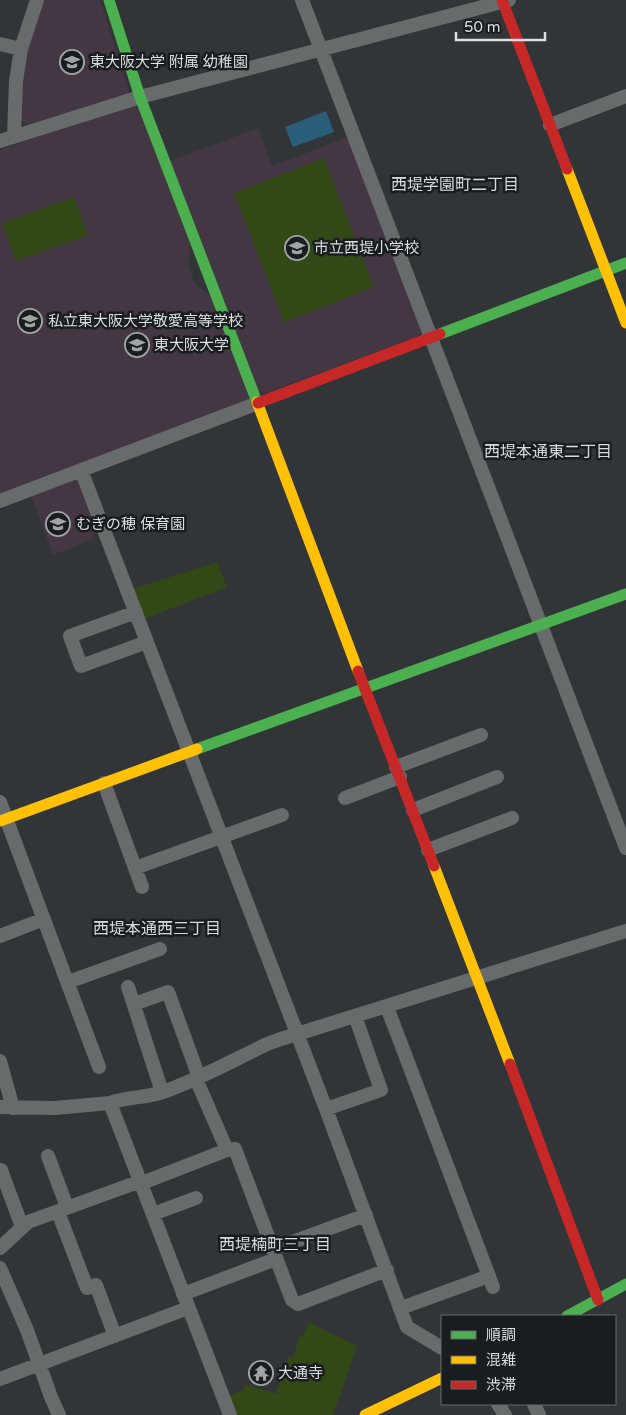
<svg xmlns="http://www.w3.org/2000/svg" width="626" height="1415" font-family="'Varela Round','Noto Sans JP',sans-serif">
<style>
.education{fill:#423743}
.green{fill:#334915}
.water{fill:#2b5e79}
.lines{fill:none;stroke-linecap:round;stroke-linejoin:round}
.street{stroke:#686b6c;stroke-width:14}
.fast{stroke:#4caf50;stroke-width:11}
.slow{stroke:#ffc107;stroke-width:11}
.jam{stroke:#c62828;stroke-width:11}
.labels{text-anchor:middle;stroke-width:5;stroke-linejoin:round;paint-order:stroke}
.poi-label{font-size:15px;fill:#dbdfe2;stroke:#1a1d1f;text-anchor:start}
.neighbourhood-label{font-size:16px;fill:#d4dbe0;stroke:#1a1d1f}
</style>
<rect width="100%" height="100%" fill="#323538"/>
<path class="education" d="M42,0h58l29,92 -4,5 -98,27 -7,-4 1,-41 7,-32z
M133,105l7,4 51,136 -3,20 7,18 17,15 37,100 -2,4 -247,95v-347l61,-22z
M258,128l14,38 76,-29 74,193 -4,6 -153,57 -7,-3 -88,-229z
M77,476l19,52 -4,12 -39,15 -23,-62z"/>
<path class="green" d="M324,158l50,129 -90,35 -50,-129z
M74,197l14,38 -72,26 -14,-38z
M217,562l10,25 -83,32 -11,-30z
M309,1322l48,24 -24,69h-95l-8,-20 13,-5 2,-6 31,10 12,-37h5l7,-21 4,-2z"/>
<path class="water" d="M326,111l8,21 -41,15 -8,-20z"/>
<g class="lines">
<path class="street" d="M302,0l324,848
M0,44l21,5
M550,125l76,-29
M14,136l2,-55 5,-32 16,-49
M0,141l140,-44 369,-97
M81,470l245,639 81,218 35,21
M0,501l258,-98
M136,612l-66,24 11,30 66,-24
M396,767l85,-32
M104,783l38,104
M345,798l55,-21
M0,802l99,265
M413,810l84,-33
M428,850l84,-32
M135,868l147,-53
M0,936l44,-17
M68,982l92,-33
M128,987l34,105
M134,1004l34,-12 31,85
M387,1007l106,280
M0,1061l13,47
M196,1079l31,71
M110,1103l120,312
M0,1107l55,1 55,-5c16,-6 35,-5 53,-11 34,-12 65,-29 98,-45 11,-6 24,-9 36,-13l329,-103
M326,1109l55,-19 -26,-74
M48,1156l19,51
M1,1170l21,57
M142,1183l85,-33 8,-1 57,151 6,4 89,-34
M58,1212l29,76 9,-3 19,51
M153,1214l43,-16
M0,1248l28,-26 113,-41
M273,1249l93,-34
M0,1268l27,62 24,67 8,18
M183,1294l93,-35
M401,1308l88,-32
M0,1379l188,-71
M498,1404l7,11
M534,1404l5,11"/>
<path class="fast" d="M109,0l31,97 117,305
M440,334l186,-71
M197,749l429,-155
M567,1316l59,-32"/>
<path class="slow" d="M567,169l59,154
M257,402l101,269
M0,821l197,-72
M434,866l76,198
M365,1415l77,-37"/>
<path class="jam" d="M502,0l65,169
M258,403l182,-69
M358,671l76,195
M510,1064l88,236"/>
</g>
<defs>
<symbol id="school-ring" viewBox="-11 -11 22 22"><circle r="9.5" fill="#1a1d1f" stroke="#a0a4a6" stroke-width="1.5"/><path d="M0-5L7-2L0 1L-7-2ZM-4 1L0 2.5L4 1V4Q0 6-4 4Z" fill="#a0a4a6"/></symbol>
<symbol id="university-ring" viewBox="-11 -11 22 22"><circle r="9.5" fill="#1a1d1f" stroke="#a0a4a6" stroke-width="1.5"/><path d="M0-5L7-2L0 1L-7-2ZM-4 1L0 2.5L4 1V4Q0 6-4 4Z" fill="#a0a4a6"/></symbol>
<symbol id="temple-ring" viewBox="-11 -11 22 22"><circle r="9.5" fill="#1a1d1f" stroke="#a0a4a6" stroke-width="1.5"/><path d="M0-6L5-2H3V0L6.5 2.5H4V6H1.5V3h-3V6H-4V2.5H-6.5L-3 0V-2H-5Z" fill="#a0a4a6"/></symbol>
</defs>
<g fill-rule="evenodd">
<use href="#school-ring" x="58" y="48" width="28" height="28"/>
<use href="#school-ring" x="283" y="234" width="28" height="28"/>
<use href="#school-ring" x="16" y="307" width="28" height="28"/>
<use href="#university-ring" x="123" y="331" width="28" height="28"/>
<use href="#school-ring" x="44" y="510" width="28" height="28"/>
<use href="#temple-ring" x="247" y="1359" width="28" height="28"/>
</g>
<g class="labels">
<g class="poi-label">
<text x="90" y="67">東大阪大学 附属 幼稚園</text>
<text x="314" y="253">市立西堤小学校</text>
<text x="48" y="326">私立東大阪大学敬愛高等学校</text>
<text x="154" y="350">東大阪大学</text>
<text x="76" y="529">むぎの穂 保育園</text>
<text x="278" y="1378">大通寺</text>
</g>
<g class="neighbourhood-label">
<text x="455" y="190">西堤学園町二丁目</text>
<text x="548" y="457">西堤本通東二丁目</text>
<text x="157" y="934">西堤本通西三丁目</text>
<text x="275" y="1250">西堤楠町三丁目</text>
</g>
</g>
<rect x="441" y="1315" width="175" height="90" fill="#1a1d1f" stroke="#676b6d"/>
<rect x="451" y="1331" width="25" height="8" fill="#4caf50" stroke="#676b6d"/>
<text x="486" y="1340" font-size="15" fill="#dbdfe2">順調</text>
<rect x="451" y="1356" width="25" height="8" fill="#ffc107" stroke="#676b6d"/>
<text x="486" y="1365" font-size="15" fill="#dbdfe2">混雑</text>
<rect x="451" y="1381" width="25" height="8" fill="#c62828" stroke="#676b6d"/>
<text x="486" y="1390" font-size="15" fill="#dbdfe2">渋滞</text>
<path d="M456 32v8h89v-8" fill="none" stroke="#dbdfe2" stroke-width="2.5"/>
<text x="464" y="32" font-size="15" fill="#dbdfe2" stroke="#1a1d1f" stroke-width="4" paint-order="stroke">50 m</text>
</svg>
